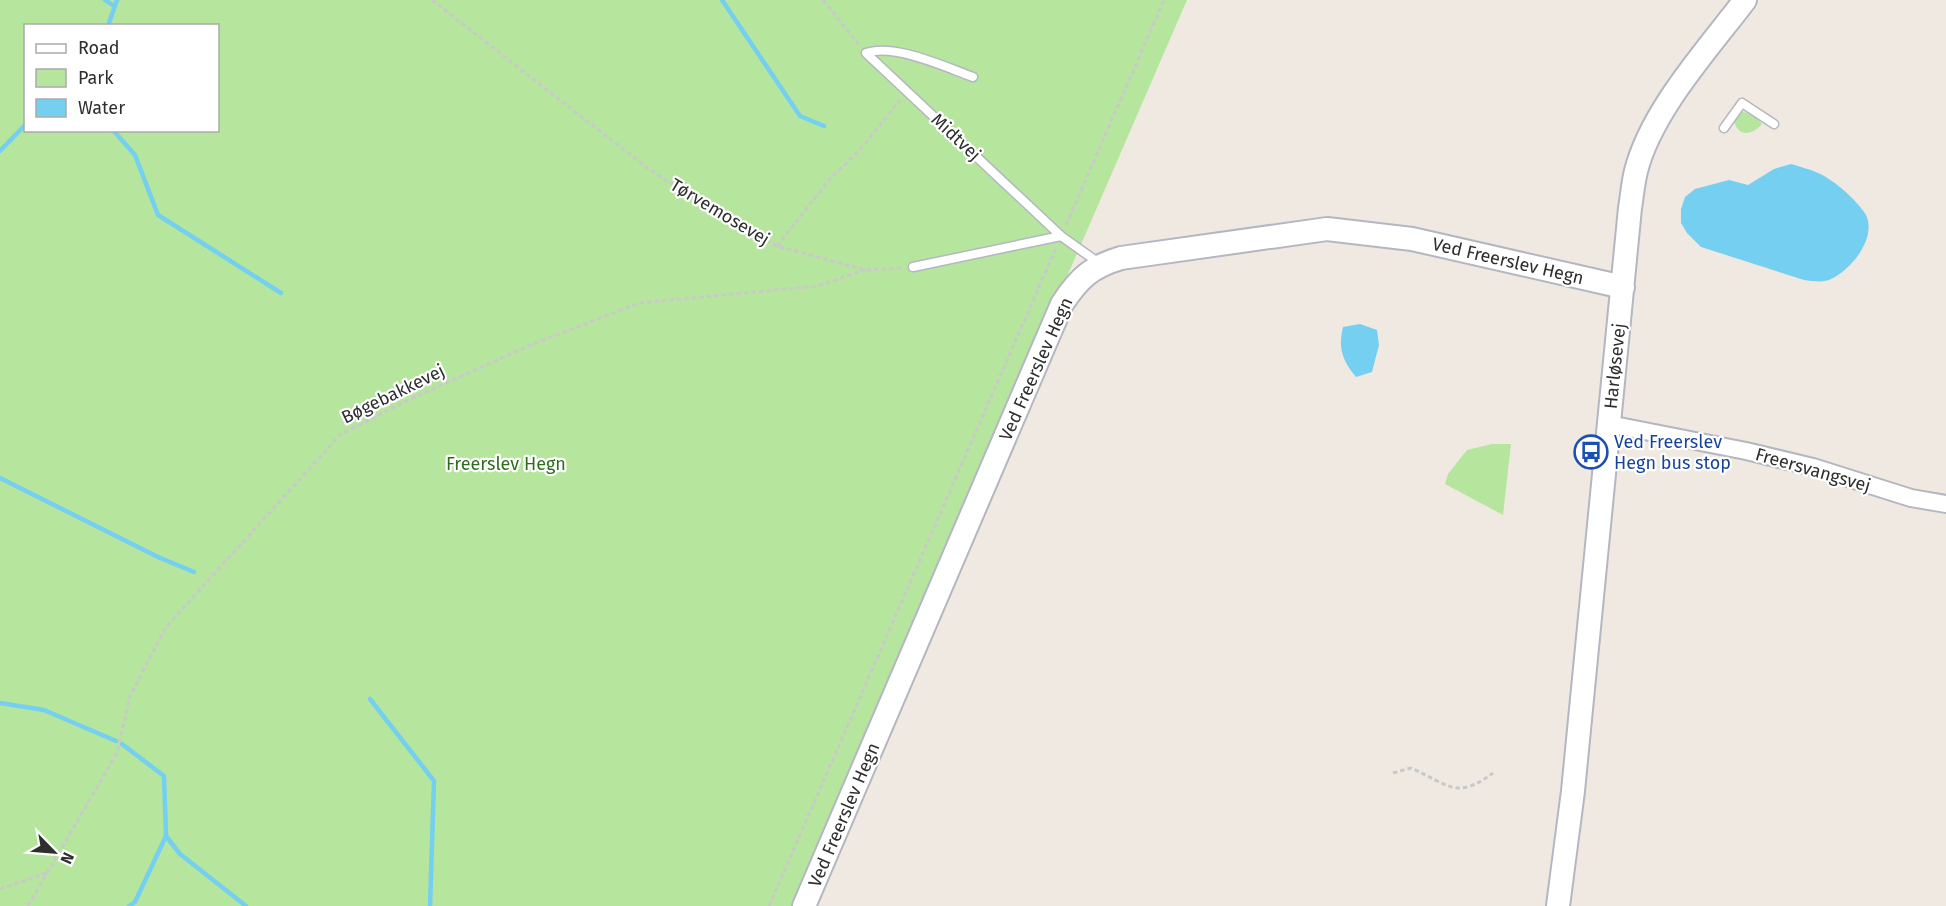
<svg xmlns="http://www.w3.org/2000/svg" width="1946" height="906" font-family="'Fira Sans',sans-serif">
<style>
.green{fill:#b6e59e;fill-rule:evenodd}
.water{fill:#75cff0}
.lines{fill:none;stroke-linecap:round;stroke-linejoin:round}
.stream{stroke:#75cff0;stroke-width:4.5}
.lane-casing{stroke:#b4b7c1;stroke-width:11}
.street-casing{stroke:#b4b7c1;stroke-width:20}
.secondary-casing{stroke:#b4b7c1;stroke-width:26}
.path{stroke:#c9c9c9;stroke-width:3;stroke-dasharray:4.5 3;stroke-linecap:butt}
.lane{stroke:#fff;stroke-width:8}
.street{stroke:#fff;stroke-width:16}
.secondary{stroke:#fff;stroke-width:22}
.labels{text-anchor:middle;stroke-width:4.5;stroke-linejoin:round;paint-order:stroke}
.street-label{font-size:18px;fill:#2e2e2e;stroke:#fff}
.transit-label{font-size:18px;fill:#164399;stroke:#fff;text-anchor:start}
.park-label{font-size:18px;fill:#2c6e1b;stroke:#fff}
</style>
<rect width="100%" height="100%" fill="#efe9e1"/>
<path class="green" d="M0,0h1187l-393,906h-794zM26,26h192v104h-192z
M1742,112c9,1 14,5 20,12 -10,12 -25,13 -28,-4z
M1492,444h19l-8,71 -58,-31 3,-10 19,-24z"/>
<path class="water" d="M1791,164c9,3 19,5 27,9 15,6 40,28 48,42 11,23 -15,55 -35,64 -8,4 -18,2 -27,1l-103,-33 -14,-14 -6,-10v-14l4,-12 10,-8 34,-9 19,5 26,-16z
M1360,324l17,6 2,15 -7,27 -16,5c-14,-17 -18,-29 -13,-50z"/>
<g class="lines">
<path class="stream" d="M105,0l9,6
M722,0l78,116 24,10
M108,26l9,-26
M113,130l22,25 23,60 123,78
M0,151l26,-27
M0,478l158,79 36,15
M370,699l64,82 -4,125
M0,703l44,7 72,31
M122,744l42,32 2,60 14,18 66,52
M129,906l6,-4 31,-66"/>
<defs>
<path id="lane" d="M973,77c-28,-10 -79,-34 -107,-24l195,183 38,27
M1724,128l18,-25 32,21
M913,267l148,-31"/>
<path id="street" d="M1609,424l137,27 67,16 98,31 35,6"/>
<path id="secondary" d="M804,906l258,-602c17,-26 29,-37 59,-46l206,-29 85,10 211,48
M1558,906l15,-115 57,-583c2,-12 3,-25 6,-37 15,-60 72,-122 109,-171"/>
</defs>
<use href="#lane" class="lane-casing"/>
<use href="#street" class="street-casing"/>
<use href="#secondary" class="secondary-casing"/>
<path class="path" d="M432,0l214,167 84,55 47,24 88,24 37,-2
M823,0l36,45
M1066,225l98,-225
M777,246l53,-67 30,-29 40,-50
M1393,773l18,-5c37,16 45,33 82,5
M0,889l47,-16
M28,906l89,-153 13,-57 36,-69 174,-192 64,-33 124,-56 111,-43 178,-17 48,-16
M769,906l287,-658"/>
<use href="#lane" class="lane"/>
<use href="#street" class="street"/>
<use href="#secondary" class="secondary"/>
</g>
<defs>
<symbol id="bus-ring" viewBox="-11 -11 22 22"><circle r="9.5" fill="#fff" stroke="#1a4fb4" stroke-width="1.5"/><path d="M-5-6H5V4H4V6H2V4H-2V6H-4V4H-5ZM-3.5-4V0h7V-4ZM-3.5 1.2v1.5H-2V1.2ZM2 1.2v1.5H3.5V1.2Z" fill="#1a4fb4"/></symbol>
</defs>
<g fill-rule="evenodd">
<use href="#bus-ring" x="1572" y="433" width="38" height="38"/>
</g>
<g class="labels">
<g class="street-label">
<text transform="translate(956 137) rotate(43)" y="6">Midtvej</text>
<text transform="translate(720 212) rotate(31)" y="6">Tørvemosevej</text>
<text transform="translate(1508 261) rotate(13)" y="6">Ved Freerslev Hegn</text>
<text transform="translate(1615 366) rotate(-84)" y="6">Harløsevej</text>
<text transform="translate(1036 369) rotate(-66)" y="6">Ved Freerslev Hegn</text>
<text transform="translate(393 394) rotate(-26)" y="6">Bøgebakkevej</text>
<text transform="translate(1813 470) rotate(16)" y="6">Freersvangsvej</text>
<text transform="translate(844 815) rotate(-67)" y="6">Ved Freerslev Hegn</text>
</g>
<g class="transit-label">
<text x="1614" y="448">Ved Freerslev<tspan x="1614" dy="21">Hegn bus stop</tspan></text>
</g>
<g class="park-label">
<text x="506" y="470">Freerslev Hegn</text>
</g>
</g>
<rect x="24" y="24" width="195" height="108" fill="#ffffff" stroke="#ababab" stroke-width="1.5"/>
<rect x="36" y="44" width="30" height="9" fill="#ffffff" stroke="#ababab" stroke-width="1.5"/>
<text x="78" y="54" font-size="18" fill="#2e2e2e">Road</text>
<rect x="36" y="69" width="30" height="18" fill="#b6e59e" stroke="#ababab" stroke-width="1.5"/>
<text x="78" y="84" font-size="18" fill="#2e2e2e">Park</text>
<rect x="36" y="99" width="30" height="18" fill="#75cff0" stroke="#ababab" stroke-width="1.5"/>
<text x="78" y="114" font-size="18" fill="#2e2e2e">Water</text>
<g transform="translate(54 852) rotate(115)" stroke="#ffffff" stroke-width="4.5" paint-order="stroke">
<path d="M0-4.5L10 22L0 15L-10 22Z" fill="#2e2e2e"/>
<text y="-9" font-size="16" font-weight="bold" text-anchor="middle" fill="#2e2e2e">N</text>
</g>
</svg>
